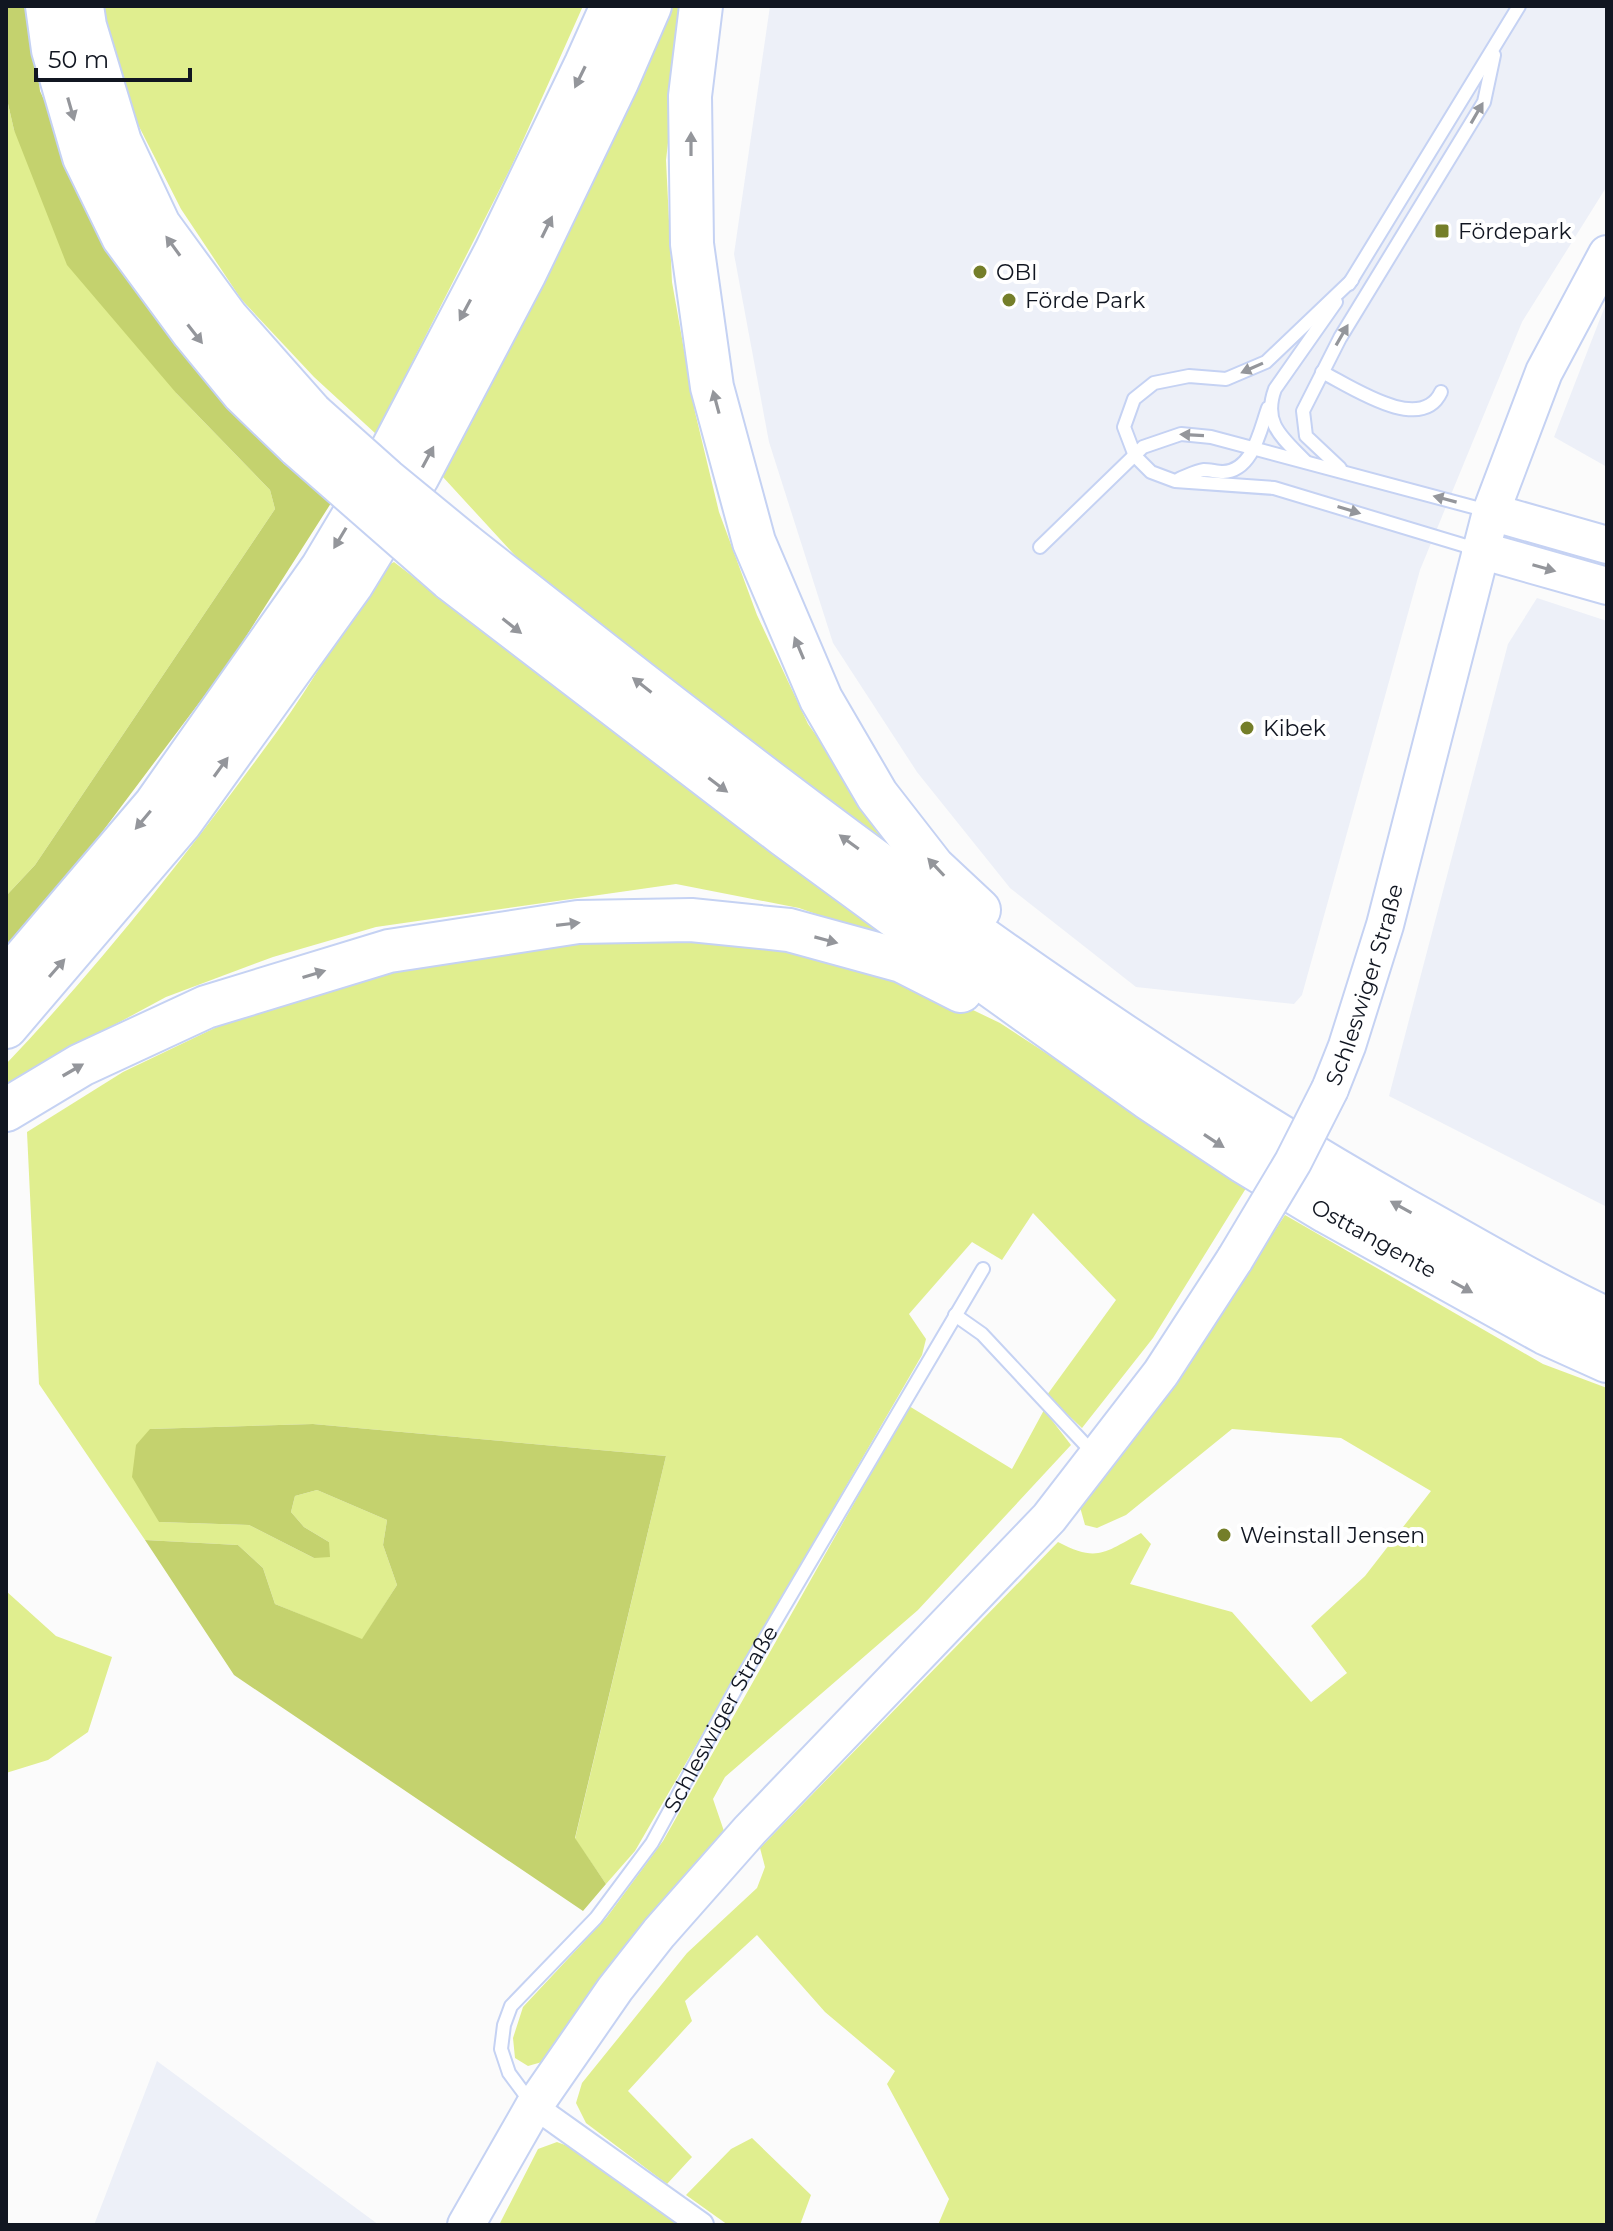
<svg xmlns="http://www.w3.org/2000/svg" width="1613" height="2231" font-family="Montserrat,sans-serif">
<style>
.built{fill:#edf0f8}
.green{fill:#e0ee8f}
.forest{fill:#c4d26e}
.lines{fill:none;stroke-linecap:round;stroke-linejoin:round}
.service-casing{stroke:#c5d2f3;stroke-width:16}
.minor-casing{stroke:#c5d2f3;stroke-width:28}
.secondary-casing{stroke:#c5d2f3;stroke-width:40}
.trunk-casing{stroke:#c5d2f3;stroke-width:46}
.service{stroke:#fff;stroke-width:12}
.minor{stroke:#fff;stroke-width:24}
.secondary{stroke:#fff;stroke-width:36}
.trunk{stroke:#fff;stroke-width:42}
.secondary-bridge-casing{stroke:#c5d2f3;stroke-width:40;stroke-linecap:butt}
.trunk-bridge-casing{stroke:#c5d2f3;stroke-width:46;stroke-linecap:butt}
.secondary-bridge{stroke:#fff;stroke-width:36}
.trunk-bridge{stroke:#fff;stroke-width:42}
.oneway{fill:#94969b}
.poi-dot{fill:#747e29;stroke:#fff;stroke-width:3}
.labels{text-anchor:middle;stroke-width:8;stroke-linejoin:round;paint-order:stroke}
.poi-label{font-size:22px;fill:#111621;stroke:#fff;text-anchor:start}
.street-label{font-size:22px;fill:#111621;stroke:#fff}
</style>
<rect width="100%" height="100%" fill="#fbfbfb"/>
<path class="built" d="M770,6h837v180l-85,136 -102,248 -118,425 -8,9 -158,-17 -126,-99 -93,-116 -84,-129 -64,-201 -35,-188z
M1607,301v166l-53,-30z
M1537,598l70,23v586l-218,-111 119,-452z
M157,2061l222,164h-285z"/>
<path class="green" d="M103,6h480l-71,159 -136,269 -62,-57 -73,-78 -60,-90 -56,-110z
M668,6h16l-18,154 6,122 23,130 24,100 38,103 51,109 100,140 -387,-302 -79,-86 76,-149z
M6,95l8,35 163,264 93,96 5,19 -240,356 -29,31z
M394,562l98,76 414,308 -107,-38 -123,-24 -300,43 -103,30 -107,40 -126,68 -34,22v-23c98,-103 186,-216 270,-331 38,-52 70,-110 105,-164z
M720,934l178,40 102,49 248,162 -95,153 -71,90 -35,-33 69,-95 -83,-87 -31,47 -30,-18 -63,72 17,25 -4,16 -287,496 -29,33 -31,-45 91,-383 -353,-32 -163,5 9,93 90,3 65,33 15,-16 -25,-15 -13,-15 4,-16 22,-6 70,30 -4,25 14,40 -35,55 -87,-36 -12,-36 -25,-23 -93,-5 -106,-156 -12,-252 96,-60 119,-57 122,-36 87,-18 144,-23z
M1285,1215l258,149 64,24v837h-669l11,-26 -62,-115 8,-13 -70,-59 -68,-77 -72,66 7,20 -64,70 64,66 -25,27 -81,-61 -10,-20 6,-20 105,-130 70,-65 8,-21 -5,-19 298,-306c40,21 47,10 83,-9l10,11 -21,40 102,28 79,90 36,-29 -36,-47 54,-50 66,-85 -90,-53 -109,-9 -106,86 -29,13 -12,-3 -5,-18 106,-141z
M909,1406l103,63 32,-59 27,35 -153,165 -193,167 -12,22 13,38 -177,223 -21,6 -13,-8 -2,-20 10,-31 84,-90 56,-76z
M6,1591l50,45 56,21 -24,75 -40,28 -42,13z
M752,2138l59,57 -11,30h-72l-42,-30 45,-46z
M557,2142l24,9 98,74h-180l39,-76z"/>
<path class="forest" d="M6,6h24l10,85 75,166 218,243 -104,163 -196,261 -27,30v-58l29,-31 240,-356 -5,-19 -93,-96 -110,-129 -53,-135 -8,-35z
M313,1424l353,32 -91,382 31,46 -23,27 -349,-236 -89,-135 93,5 25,23 12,36 87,35 35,-54 -14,-40 4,-25 -70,-30 -22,6 -4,16 13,15 25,15 1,15 -16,1 -65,-33 -90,-3 -27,-45 4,-32 14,-16z"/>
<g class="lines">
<defs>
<g id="service">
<path d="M1352,280l-86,82 -40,17 -37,-3 -35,7 -20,16 -10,28 11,29 16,16 24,9 99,7 202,61"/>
<path d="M1349,284l170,-278"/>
<path d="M1322,372c28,14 99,63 119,20"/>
<path d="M1306,462c-23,-24 -44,-38 -31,-73l61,-87"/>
<path d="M1340,468l-34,-32 -3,-25 37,-73 144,-236 10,-47"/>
<path d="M1179,479c8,-3 17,-8 25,-9 6,0 13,2 19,2 30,-1 37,-42 45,-64"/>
<path d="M1040,547l103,-100 38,-13 30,3 277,74"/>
<path d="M955,1315l27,19 113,121"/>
<path id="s1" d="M532,2104l-23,-31 -8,-24 3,-24 7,-19 85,-88 56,-75 87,-160 244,-414"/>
</g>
<path id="minor" d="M534,2106l167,119"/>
<g id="secondary">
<path d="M1491,512l116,33"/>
<path d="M1480,550l127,36"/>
<path id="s2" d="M1330,1089l17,-43 38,-121 106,-413 53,-140 63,-118"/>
<path d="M466,2225l68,-119 81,-117 44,-56 91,-103 299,-312 112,-145 74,-114"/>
</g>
<g id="trunk">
<path d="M47,6l6,44 31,107 39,80 70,95 50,61 55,53"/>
<path d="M82,6l3,20 35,116 39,83 68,93 85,96"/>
<path d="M701,6l-11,90 2,148 20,143 42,155 67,157 56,96 56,72 46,43"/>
<path d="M464,544c301,238 606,476 941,666 67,37 133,77 202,109"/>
<path id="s3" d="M450,579l334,256 154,113 210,150 96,64 83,50 218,121 62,28"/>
<path d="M6,980l149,-175 167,-237 64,-107 109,-208 91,-189 26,-58"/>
<path d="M6,1027l175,-205 171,-238 66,-108 107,-203 92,-191 33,-76"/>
<path d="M6,1110l75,-45 125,-58 183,-56 189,-29 113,-2 98,10 113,31 59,30"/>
</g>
</defs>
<use href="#service" class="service-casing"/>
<use href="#minor" class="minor-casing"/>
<use href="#secondary" class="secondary-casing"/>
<use href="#trunk" class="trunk-casing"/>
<use href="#service" class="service"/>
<use href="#minor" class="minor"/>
<use href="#secondary" class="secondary"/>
<use href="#trunk" class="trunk"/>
<defs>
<path id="secondary-bridge" d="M1235,1259l58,-97 37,-73"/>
<path id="trunk-bridge" d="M312,414l74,66 78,64
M298,446l152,133"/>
</defs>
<use href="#secondary-bridge" class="secondary-bridge-casing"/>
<use href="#trunk-bridge" class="trunk-bridge-casing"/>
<use href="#secondary-bridge" class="secondary-bridge"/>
<use href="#trunk-bridge" class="trunk-bridge"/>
</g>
<defs><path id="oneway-solid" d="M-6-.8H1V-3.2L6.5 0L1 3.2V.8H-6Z" transform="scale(2)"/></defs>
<g class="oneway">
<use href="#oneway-solid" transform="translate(580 77) rotate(116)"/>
<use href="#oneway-solid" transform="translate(71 109) rotate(74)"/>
<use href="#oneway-solid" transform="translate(1477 113) rotate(-60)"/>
<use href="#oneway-solid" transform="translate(691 144) rotate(-90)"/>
<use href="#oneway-solid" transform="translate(547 227) rotate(-64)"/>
<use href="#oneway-solid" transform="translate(173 246) rotate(-126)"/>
<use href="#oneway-solid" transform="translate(465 310) rotate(118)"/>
<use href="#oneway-solid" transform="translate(195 334) rotate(52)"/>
<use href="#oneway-solid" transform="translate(1342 335) rotate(-60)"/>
<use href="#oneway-solid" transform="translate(1252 368) rotate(156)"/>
<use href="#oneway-solid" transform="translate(716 402) rotate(-105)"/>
<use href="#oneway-solid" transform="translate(1192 435) rotate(-177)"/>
<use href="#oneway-solid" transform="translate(428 457) rotate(-62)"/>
<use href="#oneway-solid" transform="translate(1445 499) rotate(-165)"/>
<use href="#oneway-solid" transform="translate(1349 510) rotate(17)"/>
<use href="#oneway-solid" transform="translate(340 538) rotate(121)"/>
<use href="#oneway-solid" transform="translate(1544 568) rotate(16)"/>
<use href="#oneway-solid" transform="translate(512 626) rotate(38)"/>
<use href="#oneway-solid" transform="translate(799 648) rotate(-113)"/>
<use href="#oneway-solid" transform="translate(642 685) rotate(-142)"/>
<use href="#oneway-solid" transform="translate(221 767) rotate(-54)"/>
<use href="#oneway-solid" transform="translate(718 785) rotate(37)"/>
<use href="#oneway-solid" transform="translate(143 820) rotate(130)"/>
<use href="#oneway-solid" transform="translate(849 842) rotate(-144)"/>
<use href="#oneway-solid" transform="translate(936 867) rotate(-133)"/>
<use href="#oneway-solid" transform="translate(568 924) rotate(-7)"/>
<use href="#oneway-solid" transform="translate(826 940) rotate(15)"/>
<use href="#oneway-solid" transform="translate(57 968) rotate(-49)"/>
<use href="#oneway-solid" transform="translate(314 974) rotate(-17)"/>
<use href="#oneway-solid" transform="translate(73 1070) rotate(-30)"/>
<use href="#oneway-solid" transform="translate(1214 1141) rotate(33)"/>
<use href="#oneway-solid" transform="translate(1401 1207) rotate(-151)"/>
<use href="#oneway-solid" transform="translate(1462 1287) rotate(29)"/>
</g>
<g class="poi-dot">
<rect x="1434" y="223" width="16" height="16" rx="4"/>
<circle cx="980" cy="272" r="8"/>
<circle cx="1009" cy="300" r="8"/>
<circle cx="1247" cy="728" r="8"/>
<circle cx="1224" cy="1535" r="8"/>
</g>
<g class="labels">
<g class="poi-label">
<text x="1458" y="239">Fördepark</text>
<text x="996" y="280">OBI</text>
<text x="1025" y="308">Förde Park</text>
<text x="1263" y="736">Kibek</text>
<text x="1240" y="1543">Weinstall Jensen</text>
</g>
<g class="street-label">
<text dy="8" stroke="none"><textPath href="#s2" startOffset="110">Schleswiger Straße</textPath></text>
<text dy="8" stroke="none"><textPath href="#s3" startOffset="1136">Osttangente</textPath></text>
<text dy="8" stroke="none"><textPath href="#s1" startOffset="466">Schleswiger Straße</textPath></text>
</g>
</g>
<rect width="1613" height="2231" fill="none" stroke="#111621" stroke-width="16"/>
<path d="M36 68v12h154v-12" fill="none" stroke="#111621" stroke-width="4"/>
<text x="48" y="68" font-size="24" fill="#111621" stroke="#ffffff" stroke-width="6" paint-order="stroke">50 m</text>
</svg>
